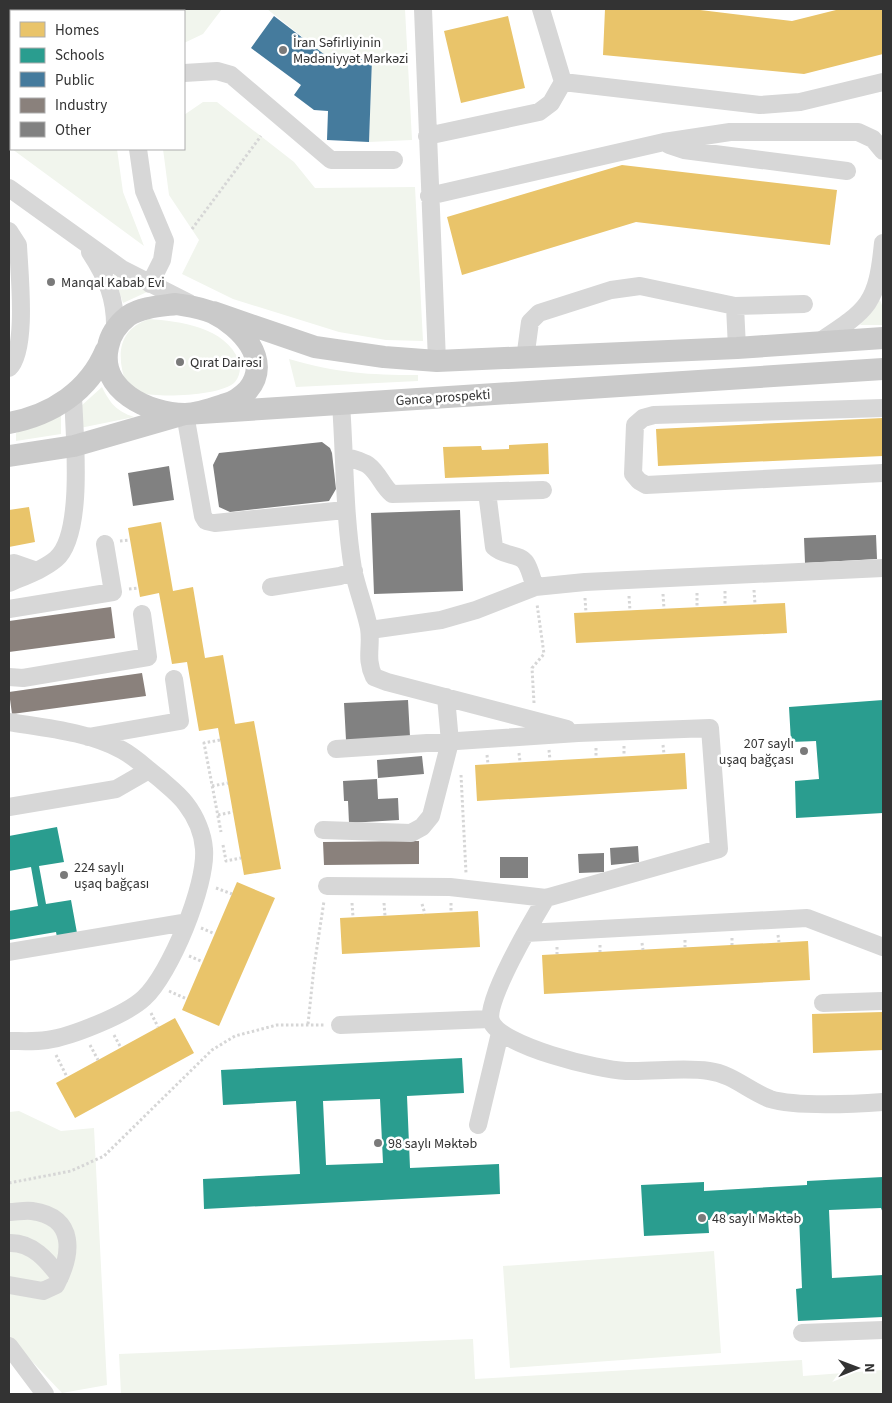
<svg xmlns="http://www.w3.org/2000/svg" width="892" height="1403" font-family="'Source Sans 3',sans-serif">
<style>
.green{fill:#f1f5ed}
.homes{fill:#e9c46a}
.schools{fill:#2a9d8f;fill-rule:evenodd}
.public{fill:#457b9d}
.industry{fill:#8a817c}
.building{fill:#818181}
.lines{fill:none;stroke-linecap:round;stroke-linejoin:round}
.path{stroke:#d6d6d6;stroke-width:3;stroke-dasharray:2.5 2.5;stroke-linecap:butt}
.minor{stroke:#d7d7d7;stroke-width:18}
.major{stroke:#cacaca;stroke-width:22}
.poi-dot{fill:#7a7a7a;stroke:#fff;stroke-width:2}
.labels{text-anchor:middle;stroke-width:5;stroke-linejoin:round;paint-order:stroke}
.poi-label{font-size:14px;fill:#333;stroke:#fff;text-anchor:start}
.street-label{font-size:14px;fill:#333;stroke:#fff}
</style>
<rect width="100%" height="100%" fill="#fff"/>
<path class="green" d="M27,9h195l-19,25 -19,9v-32h-159z
M267,9h138l7,131 -43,2 3,-83 -43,-1z
M11,30v118l-2,-1v-114z
M203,102h14l77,60 21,26 100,-1 8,154 -37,-1 -47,-8 -106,-33 -51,-25 17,-34 -30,-45 -6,-46h21v-34z
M12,149h105l6,43 21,54z
M113,272l34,20 -24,11z
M880,300l3,8v17h-23z
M149,319c30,2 77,8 90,42 2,7 1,15 -4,21 -13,14 -76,16 -94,11 -5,-2 -10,-5 -14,-7 -11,-29 -10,-56 22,-67z
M289,359c49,14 79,16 129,16v6l-122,6z
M102,387c8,16 14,24 32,30l-54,11 1,-22z
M61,414v20l-45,7v-8z
M19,1111l42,20 33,-3 13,257 -45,8 -53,-56v-225z
M714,1251l7,102 -211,15 -7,-102z
M473,1339l2,40 327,-19 1,16 80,-6v24h-762l-2,-40z"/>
<path class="homes" d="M605,9h87l100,12 48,-12h43v45l-79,20 -201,-19z
M508,16l17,72 -64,15 -17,-72z
M622,165l215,25 -7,55 -194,-23 -174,53 -15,-58z
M883,418v38l-225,10 -2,-37z
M548,443l1,31 -104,4 -2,-31 38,-1 1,4 27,-1v-4z
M29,507l6,35 -26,5v-37z
M161,522l12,69 20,-4 12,71 18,-3 12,69 19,-3 27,148 -37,6 -26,-147 -19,3 -12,-69 -15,2 -13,-71 -19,4 -12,-69z
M785,603l2,30 -211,10 -2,-30z
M685,753l2,36 -210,12 -2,-36z
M237,882l38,16 -56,128 -37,-16z
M478,911l2,36 -138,7 -2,-36z
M808,941l2,39 -266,14 -2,-39z
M883,1012v38l-70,3 -1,-39z
M175,1018l19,35 -119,65 -19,-35z"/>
<path class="schools" d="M883,700v113l-87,5 -1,-37 24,-2 -3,-38 -25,1 -2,-35z
M57,827l7,35 -25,4 7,38 25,-4 6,33 -20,4 -1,-5 -47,8v-29l29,-5 -7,-39 -22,4v-35z
M462,1058l2,35 -57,3 3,72 89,-4 1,30 -296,15 -1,-30 97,-5 -4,-73 -73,4 -2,-35zM380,1099l3,64 -57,2 -3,-64z
M883,1177v36l-2,-5 -52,2 3,68 51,-3v42l-85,4 -2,-32 6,-1 -3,-73 -91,5 1,13 -65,3 -3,-51 63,-3v9l103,-6v-4z"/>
<path class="public" d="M274,16l55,42 43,1 -3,83 -42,-2 1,-29 -14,-1 -20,-15 7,-10 -50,-37z"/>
<path class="industry" d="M111,607l4,31 -106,14v-31z
M142,673l4,23 -134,18 -3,-22z
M419,841v23l-95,1 -1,-23z"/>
<path class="building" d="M322,442l8,6 2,5 4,36 -7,12 -99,11 -11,-5 -6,-42 6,-12z
M169,466l5,34 -41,6 -5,-33z
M460,510l3,81 -89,3 -3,-81z
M876,535l1,24 -72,4 -1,-25z
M408,700l2,37 -64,3 -2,-37z
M422,756l2,18 -46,4 -1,-18z
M377,779l1,20 20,-1 1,22 -50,3 -1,-22h-4l-1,-20z
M638,846l1,16 -28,3 -1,-17z
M604,853v19l-25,1 -1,-19z
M500,857h28v21h-28z"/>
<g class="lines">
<path class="path" d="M192,229l69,-93
M120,541l10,-1
M129,589l9,-1
M754,590l1,14
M725,591v15
M697,593v14
M663,594l1,15
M629,596l1,15
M585,598l1,15
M534,703l-2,-35 12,-14 -7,-50
M220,740l-16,3 17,89
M663,745l1,9
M624,746v10
M596,748v10
M549,750l1,10
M519,753l1,9
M487,755l1,9
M461,775l5,98
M212,786l16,-3
M218,815l15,-3
M223,845l3,16 15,-3
M216,888l16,6
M352,903l1,14
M384,903l1,13
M451,903v9
M422,904l3,10
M201,928l14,6
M778,935l1,7
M732,938v7
M685,940v7
M642,943l1,7
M600,945v7
M557,947v7
M189,956l14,6
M169,991l18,8
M151,1013l7,14
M308,1024l6,-57 10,-66
M114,1035l7,13
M90,1045l8,15
M56,1055l11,22
M9,1183l62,-12 33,-15 108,-106 23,-14 42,-11h48"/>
<path class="minor" d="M423,9l14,352
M541,9l22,73
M184,73l33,-2 14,4 100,85h63
M427,136l112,-24 12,-9 12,-21 197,23 40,-3 83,-20
M669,145l15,5 163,21
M138,149l6,42 21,50 -3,19 -12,24
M9,188l113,81 67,34
M429,196l235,-54 66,-10h128l15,7 10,12
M9,231l9,14c1,26 10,105 -9,123
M90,252c17,26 26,47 25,78
M735,306l69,-2
M819,342c50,-33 58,-38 64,-99
M525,359l5,-37 9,-9 72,-23 29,-4 95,20 2,42
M341,404c4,55 3,110 12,165 4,20 12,39 16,59 3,19 -4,30 5,49l13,5 180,47
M883,408l-229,7 -11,3 -8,7 -2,49 6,7 7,4 237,-12
M185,414l18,102 3,5 9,2 130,-13
M345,456c7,3 17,5 23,9 11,8 14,21 24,29l151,-4
M487,492l7,55c10,10 26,6 32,16 4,6 6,16 9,24
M9,564l5,-1 23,8
M9,583c16,-7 34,-13 47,-24 29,-25 18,-127 17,-164
M271,587l69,-11 14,-5
M9,609l104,-17 -8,-48
M370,630l71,-10 35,-10 59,-23 50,-5 298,-14
M9,677l14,1 125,-21 -6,-43
M9,722c37,6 80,10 113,28 13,7 25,19 37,28 9,8 20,16 27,26 10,13 17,30 18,45 3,36 -34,125 -60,149 -18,17 -74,39 -97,42 -13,2 -26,1 -38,1
M88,737l92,-16 -6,-42
M336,749l242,-16 132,-5 9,121 -173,49c-12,20 -62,104 -55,123 9,25 108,49 135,50 27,1 56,-4 83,0 23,3 40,20 61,28 25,8 86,5 113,3
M9,807l107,-18 33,-19
M323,830l88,3 11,-6 9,-11 19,-74 -4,-45
M327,886l123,1 96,11
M526,933l281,-15 76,29
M9,952l178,-30
M823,1003l60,-2
M340,1025l150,-6
M478,1125l22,-92
M9,1212c7,0 16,-2 23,-1 45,6 40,44 24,74l-13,6 -34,-6
M9,1243c23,-1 38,17 51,34
M802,1333l81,-3
M9,1346l36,48"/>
<path class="major" d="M176,304c12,2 25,3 37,9 27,13 60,47 35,77 -6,6 -14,12 -22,14 -12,4 -28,10 -41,10 -36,0 -87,-24 -77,-67 2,-12 10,-23 20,-31 13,-9 33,-10 48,-12z
M213,312l102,35 69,10 53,4 300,-13 146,-10
M9,423c43,-8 80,-32 97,-73
M9,456l65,-10 111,-32 698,-45"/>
</g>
<g class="poi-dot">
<circle cx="283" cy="50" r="5"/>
<circle cx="51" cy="282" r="5"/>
<circle cx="180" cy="362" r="5"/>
<circle cx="804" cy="751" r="5"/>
<circle cx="64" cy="875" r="5"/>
<circle cx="378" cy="1143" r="5"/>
<circle cx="702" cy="1218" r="5"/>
</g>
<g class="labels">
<g class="poi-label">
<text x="293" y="47">İran Səfirliyinin<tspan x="293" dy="16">Mədəniyyət Mərkəzi</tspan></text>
<text x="61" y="287">Manqal Kabab Evi</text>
<text x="190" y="367">Qırat Dairəsi</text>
<text x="794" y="748" text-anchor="end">207 saylı<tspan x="794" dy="16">uşaq bağçası</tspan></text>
<text x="74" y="872">224 saylı<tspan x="74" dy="16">uşaq bağçası</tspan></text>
<text x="388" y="1148">98 saylı Məktəb</text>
<text x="712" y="1223">48 saylı Məktəb</text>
</g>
<g class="street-label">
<text transform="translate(443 397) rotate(-4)" y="5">Gəncə prospekti</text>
</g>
</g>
<rect width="892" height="1403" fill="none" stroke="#333333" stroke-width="20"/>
<rect x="10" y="10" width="175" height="140" fill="#ffffff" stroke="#adadad"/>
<rect x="20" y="22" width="25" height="15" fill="#e9c46a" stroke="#adadad"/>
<text x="55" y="35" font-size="15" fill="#333333">Homes</text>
<rect x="20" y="48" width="25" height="15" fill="#2a9d8f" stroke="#adadad"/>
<text x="55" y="60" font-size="15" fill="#333333">Schools</text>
<rect x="20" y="72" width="25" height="15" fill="#457b9d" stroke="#adadad"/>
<text x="55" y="85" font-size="15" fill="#333333">Public</text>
<rect x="20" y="98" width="25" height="15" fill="#8a817c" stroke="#adadad"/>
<text x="55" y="110" font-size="15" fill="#333333">Industry</text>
<rect x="20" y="122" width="25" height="15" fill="#818181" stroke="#adadad"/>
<text x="55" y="135" font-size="15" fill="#333333">Other</text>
<g transform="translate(857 1368) rotate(89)" stroke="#ffffff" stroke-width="4" paint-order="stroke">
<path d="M0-4L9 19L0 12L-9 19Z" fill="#333333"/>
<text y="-8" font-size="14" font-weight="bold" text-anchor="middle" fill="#333333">N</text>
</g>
</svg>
